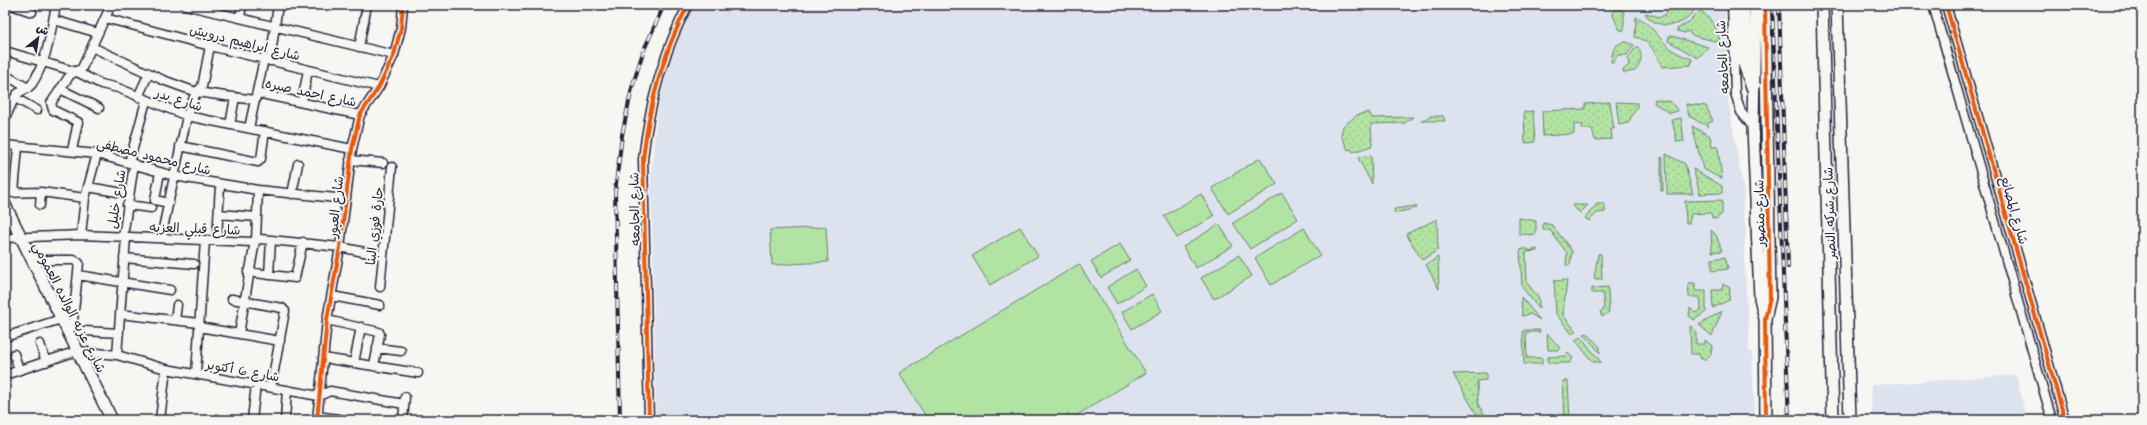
<svg xmlns="http://www.w3.org/2000/svg" width="2147" height="425" font-family="'Architects Daughter','Playpen Sans Arabic',sans-serif">
<style>
.built{fill:#dde3ee}
.grass{fill:url(#grass-dots);stroke:#6a826f}
.park{fill:#b1e3a3;stroke:#6a826f}
.lines{fill:none;stroke-linecap:round;stroke-linejoin:round}
.street-casing{stroke:#22223b;stroke-width:11}
.secondary-casing{stroke:#22223b;stroke-width:14}
.highway-casing{stroke:#22223b;stroke-width:17}
.street{stroke:#f6f6f2;stroke-width:8}
.secondary{stroke:#f6f6f2;stroke-width:11}
.highway{stroke:#f6f6f2;stroke-width:14}
.rail-casing{stroke:#22223b;stroke-width:4}
.rail{stroke:#f6f6f2;stroke-width:2.5;stroke-dasharray:8;stroke-linecap:butt}
.cycleway-casing{stroke:#f6f6f2;stroke-width:6}
.cycleway{stroke:#e8590c;stroke-width:4}
.labels{text-anchor:middle;stroke-width:4;stroke-linejoin:round;paint-order:stroke}
.street-label{font-size:13px;fill:#22223b;stroke:#f6f6f2}
</style>
<defs>
<pattern id="grass-dots" width="8" height="8" patternUnits="userSpaceOnUse"><rect width="8" height="8" fill="#b1e3a3"/><path d="M2 2h.1M6 6h.1" fill="none" stroke="#98c28d" stroke-width="1.8" stroke-linecap="round"/></pattern>
</defs>
<rect width="100%" height="100%" fill="#f6f6f2"/>
<filter id="ink" filterUnits="userSpaceOnUse"><feTurbulence type="fractalNoise" baseFrequency=".025" numOctaves="2"/><feDisplacementMap in="SourceGraphic" scale="8" xChannelSelector="R" yChannelSelector="G"/><feConvolveMatrix kernelMatrix="1 2 1 2 8 2 1 2 1" color-interpolation-filters="sRGB"/></filter>
<g filter="url(#ink)">
<path class="built" d="M694,5h1031l3,95 16,93 -1,16 3,20 -2,22 3,59 2,20v21l3,2 3,67h-1099l-5,-245 3,-34 4,-33 8,-33 14,-40z
M2016,375l11,45h-155l-1,-35z"/>
<path class="grass" d="M1694,5c3,18 -37,30 -49,8l15,4 5,-2 3,-5h10l1,-2z
M1616,7l8,5v19l-5,-2 -7,-16z
M1701,10l13,14 6,13 -2,5 -27,-7 -2,-4 -5,2 -7,-2v-2l13,-8z
M1636,17c13,4 23,22 34,31 7,6 14,8 22,11l-1,6 -29,2c-7,-14 -11,-27 -27,-30z
M1669,36h3l36,11 -10,11 -30,-17z
M1626,42l8,3 -7,10h-10l-3,7h-3c1,-11 3,-19 15,-20z
M1636,47h2c5,9 4,16 -3,24l-11,2 -1,-3 6,-5 -1,-7z
M1655,99l16,3 7,9 -8,2 -16,-10z
M1610,102l4,27h-3l1,10 -17,1 -3,-11h-10l1,-4 -9,-1v10l-31,2 -1,-25 43,-2v-5z
M1616,102l21,1v4l-9,16 -9,2z
M1686,104l20,2 7,15 -5,2v4l-19,-11z
M1533,111l2,31 -10,1 -1,-31z
M1369,112l3,6 41,-1 -8,6 -34,1 1,22 -19,6 -2,-3 -3,1 -7,-15 2,-9 14,-11z
M1431,116h12l2,5h-24z
M1681,118l3,23 -7,1 -5,-22z
M1692,126l18,10 2,11h6l4,32 -19,-10z
M1666,154l19,10 8,30h-26z
M1371,155l1,29 -13,-24v-3z
M1661,157l2,1v33h-2z
M1693,169l29,17v7l-22,1z
M1722,200v14l-6,5 -4,-1 -1,-5 -20,1 -2,9h-3l-1,-22z
M1597,204h8v8l-8,1 -8,8 -4,-3z
M1572,205h16l-8,8z
M1416,206l1,2 -22,5 -1,-4z
M1519,218l17,3v12l-1,2 -4,-1 -1,1 -4,-1 -7,1z
M1437,219l1,31 -16,10 -16,-26z
M1543,223l9,2 20,26 -2,14h-4l1,-12 -17,-23h-7z
M1711,230l5,5 6,16 -10,1z
M1522,249h6l1,2 8,-2v2l-11,1 1,31 12,15v11l-17,-22 -2,-36z
M1598,254h3l1,25h-8z
M1438,257l1,32 -13,-24z
M1725,257l3,12 -16,2v-12z
M1567,280l-4,35 13,16 -4,3 -16,-20 -2,-33z
M1688,283h7v8h11v21l-12,8 -5,-4 1,-8 5,5 6,-3 -1,-13h-11z
M1723,284l7,4 -1,12 -16,8 -1,-18h10z
M1608,287l1,25 -7,5 -2,-5 4,-3 -1,-16h-11v-5z
M1521,297l19,23 -10,-6 -8,2z
M1722,311l-10,25 -13,-11z
M1690,326l6,5v13h9v-4l7,6 -1,9 -4,4h-6l-2,-5h-8z
M1525,330h15v2h-14l1,26h15v6h-18l-1,-33z
M1547,333l13,15 -1,2h-11z
M1587,333l13,14v6l-16,-19z
M1581,337l20,25h-8l-18,-22z
M1568,353l5,5 -3,5h-22v-6l18,-1z
M1486,373v7l-9,1 1,23 9,16h-7l-27,-46z
M1563,381h5l2,39h-5z"/>
<path class="park" d="M1260,158l17,26 -49,30 -16,-26z
M1282,193l16,26 -48,30 -17,-26z
M1201,194l13,22 -37,22 -13,-22z
M1219,224l14,22 -37,22 -13,-21z
M826,227l2,35 -56,3 -2,-35z
M1020,227l18,29 -48,29 -18,-29z
M1304,228l16,27 -49,30 -16,-27z
M1120,244l10,16 -29,18 -10,-17z
M1239,255l13,21 -38,23 -13,-21z
M1079,264l67,109 -77,47h-141l-29,-47z
M1136,269l10,17 -29,18 -10,-17z
M1152,294l10,17 -30,18 -10,-17z"/>
<g class="lines">
<defs>
<path id="street" d="M11,5l21,7
M185,5l209,50
M1732,5l3,88 6,19 12,15
M1933,5l119,415
M1946,5l119,415
M240,17l2,-12
M105,18l105,28 169,41
M54,20l44,13
M92,47l71,33 33,12 59,8
M359,47l8,-42
M5,51l72,21 24,12 17,4 69,28 165,33
M270,61l8,-56
M5,75l23,13
M60,89l39,19
M257,93l103,22
M138,97l11,-24
M15,98l22,12
M302,102l6,-32
M5,119c4,-8 7,-18 12,-25 5,-4 11,-5 15,-10 15,-23 19,-52 24,-79
M230,125l5,-28
M249,128l15,-69
M5,145l92,9 77,22 84,14 88,9
M180,146l78,16 3,-3 4,-28
M72,150l6,-28 -25,-12 -2,-7 19,-28 12,-7 29,-63
M350,160l33,3
M129,163l17,-62
M160,172l-5,28 14,3
M88,187l41,7
M14,192l4,-45
M5,193l36,-1 44,6
M292,194l6,-30
M40,205l1,-13
M127,205l24,3
M219,214l38,3
M81,235l4,-37 12,-44
M123,237l11,-73
M5,238l76,-3 171,7 8,-3 11,1 69,7 43,9
M161,238l26,-122 9,-24 6,-5 8,-41
M217,240l3,-56
M256,240l2,-50
M124,258l70,6
M31,260h43l5,3 -7,67
M248,272l47,6 8,-36
M78,275l92,15
M269,275l2,-35
M380,287l12,-120
M332,296l48,9
M232,299l50,9 3,3 -14,76
M120,314l79,9
M175,320l2,-15
M327,320l52,12 1,2 -6,32
M199,327l81,14
M68,330l51,3
M239,334l16,-93
M5,337l56,-18
M40,344l6,18
M377,348l24,3
M14,354l5,16
M117,355l9,-118
M323,358l95,15
M354,363l7,-36
M196,374l9,-134
M5,375l72,-24 40,4 49,14 153,27 11,-5 74,13
M317,416l28,4
M160,420l6,-51
M252,420l4,-36
M285,420l2,-30
M317,420l10,-100 13,-73 12,-98 8,-34 19,-28 15,-32 7,-27 2,-23
M403,420l2,-23
M649,420l-6,-261c6,-54 20,-106 45,-154"/>
<path id="secondary" d="M1755,5l-2,122 7,171 5,21
M1765,5l5,292 -5,22 1,101
M1822,5l11,415
M1837,5l13,415
M5,205l107,215"/>
<path id="highway" d="M1742,5l2,55 9,26"/>
</defs>
<use href="#street" class="street-casing"/>
<use href="#secondary" class="secondary-casing"/>
<use href="#highway" class="highway-casing"/>
<use href="#street" class="street"/>
<use href="#secondary" class="secondary"/>
<use href="#highway" class="highway"/>
<defs>
<path id="rail" d="M1772,5l17,415
M1779,5l9,262
M620,420l-5,-228 7,-57 10,-47 11,-36 21,-47"/>
</defs>
<use href="#rail" class="rail-casing"/>
<use href="#rail" class="rail"/>
<defs>
<path id="cycleway" d="M1765,5l5,292 -5,22 1,101
M1946,5l119,415
M317,420l10,-100 13,-73 12,-98 8,-34 19,-28 15,-32 7,-27 2,-23
M649,420l-6,-261c6,-54 20,-106 45,-154"/>
</defs>
<use href="#cycleway" class="cycleway-casing"/>
<use href="#cycleway" class="cycleway"/>
</g>
</g>
<g class="labels">
<g class="street-label">
<text transform="translate(245 42) rotate(14)" y="5">شارع ابراهيم درويش</text>
<text transform="translate(1722 57) rotate(-93)" y="5">شارع الجامعه</text>
<text transform="translate(311 92) rotate(12)" y="5">شارع احمد صبره</text>
<text transform="translate(179 99) rotate(18)" y="5">شارع بدر</text>
<text transform="translate(154 156) rotate(14)" y="5">شارع محمود مصطفى</text>
<text transform="translate(116 199) rotate(-81)" y="5">شارع خليل</text>
<text transform="translate(335 207) rotate(-84)" y="5">شارع العبور</text>
<text transform="translate(634 209) rotate(-91)" y="5">شارع الجامعه</text>
<text transform="translate(2015 210) rotate(74)" y="5">شارع المصانع</text>
<text transform="translate(1759 213) rotate(-91)" y="5">شارع منصور</text>
<text transform="translate(1829 213) rotate(-92)" y="5">شارع شركه النصر</text>
<text transform="translate(374 226) rotate(-84)" y="5">حارة فوزي البنا</text>
<text transform="translate(195 228) rotate(2)" y="5">شارع قبلي العزبه</text>
<text transform="translate(70 307) rotate(63)" y="5">شارع عزبه الوالده العمومي</text>
<text transform="translate(243 370) rotate(10)" y="5">شارع 6 أكتوبر</text>
</g>
</g>
<rect width="2147" height="425" fill="none" stroke="#f6f6f2" stroke-width="20"/>
<rect x="10" y="10" width="2127" height="405" fill="none" stroke="#22223b" stroke-width="1.5" filter="url(#ink)"/>
<g transform="translate(38 38) rotate(30)" stroke="#f6f6f2" stroke-width="3" paint-order="stroke">
<path d="M0-3L7 15L0 10L-7 15Z" fill="#22223b"/>
<text y="-6" font-size="11" font-weight="bold" text-anchor="middle" fill="#22223b">ش</text>
</g>
</svg>
